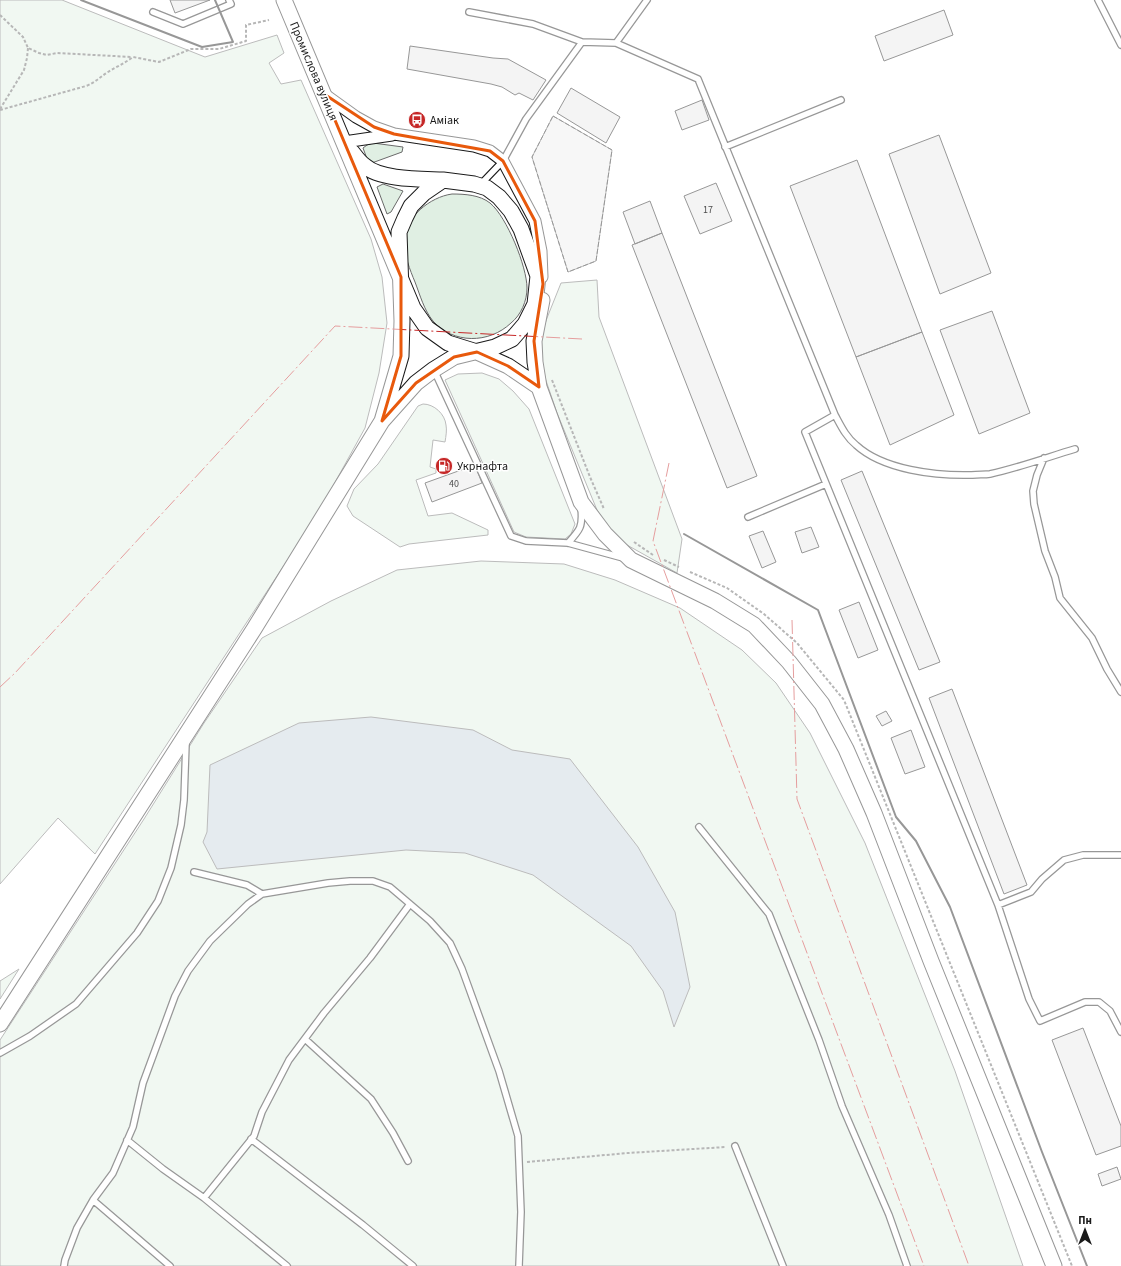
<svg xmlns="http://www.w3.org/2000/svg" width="1121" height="1266" font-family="'Source Sans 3',sans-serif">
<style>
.green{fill:#e0efe3;stroke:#6a6a6a}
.parking{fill:#ededed;stroke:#6a6a6a}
.water{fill:#c6d2dc;stroke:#6a6a6a}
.building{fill:#e6e6e6;stroke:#1a1a1a}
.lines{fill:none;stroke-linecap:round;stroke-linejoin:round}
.lane-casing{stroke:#1a1a1a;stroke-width:8}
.street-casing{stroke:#1a1a1a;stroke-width:13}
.secondary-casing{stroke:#1a1a1a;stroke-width:17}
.path{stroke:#5f5f5f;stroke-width:2;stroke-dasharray:3 2;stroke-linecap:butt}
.lane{stroke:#fff;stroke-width:5.5}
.street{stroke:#fff;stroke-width:11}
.secondary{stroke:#fff;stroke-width:15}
.fence{stroke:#1a1a1a;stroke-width:1;stroke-dasharray:5 2;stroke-linecap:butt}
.wall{stroke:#1a1a1a;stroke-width:2}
.power{stroke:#c62828;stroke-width:1;stroke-dasharray:14 3 2 3;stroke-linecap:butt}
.marked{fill:none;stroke:#e8590c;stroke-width:3;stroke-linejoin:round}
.labels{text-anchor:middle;stroke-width:3;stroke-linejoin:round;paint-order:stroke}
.number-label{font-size:10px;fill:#4d4d4d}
.street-label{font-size:12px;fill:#1a1a1a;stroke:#fff}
.poi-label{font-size:12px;fill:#1a1a1a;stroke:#fff;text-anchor:start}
</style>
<rect width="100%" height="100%" fill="#fff"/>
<path class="green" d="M0,0h62l143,57 72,-22 7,18 -15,10 12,21 20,-4 70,159 11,38 5,46 -8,50 -14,55 -48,87 -222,339 -37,-36 -58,66z
M373,143l30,4 -1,5 -33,12 -6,-16 4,-3z
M383,184l20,7 -12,21 -4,2 -10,-27z
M452,194c13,0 28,1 38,9 17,14 37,64 37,85 0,13 -6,27 -16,35 -22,21 -58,21 -78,-2 -9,-11 -13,-26 -18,-39 -5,-12 -11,-27 -11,-41 1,-24 26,-44 48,-47z
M597,280l2,37 83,222 -5,34 -50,-28 -11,-9 -10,-12 -9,-14 -40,-97 -18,-53 -1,-16 9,-26 14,-35z
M482,373l17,6 14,12 16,18 46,115 -4,10 -6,5 -39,-2 -12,-5 -69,-152 13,-6z
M423,404c11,0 22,10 23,21 1,5 0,11 -1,17l-12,-2 -3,27 6,2v4l-20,7 12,36 24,-3 36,17v5l-79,9 -9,3 -47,-31 -6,-10 7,-17 24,-25 40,-58z
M481,561l83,3 51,16 65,28 62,42 34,33 34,50 55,110 90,228 68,195h-1023v-226l144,-221 60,-96 58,-85 69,-37 66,-31z
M19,969l-19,30v-18z"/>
<path class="parking" d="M553,116l59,34 -16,111 -28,11 -36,-115z"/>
<path class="water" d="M371,717l102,13 39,20 58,9 68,88 37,65 15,75 -16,40 -11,-36 -32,-45 -98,-71 -68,-22 -59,-3 -189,19 -14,-27 4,-10 3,-67 89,-42z"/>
<path class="building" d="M170,0h40l-35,13z
M944,10l9,25 -69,26 -9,-25z
M410,46l83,12 15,1 38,21 -13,20 -14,-7 -4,2 -13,-8 -11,-3 -84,-15z
M571,88l49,29 -14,26 -49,-30z
M702,100l7,20 -27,10 -7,-19z
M939,135l52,138 -51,21 -51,-140z
M857,160l65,172 -66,25 -66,-171z
M716,183l16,38 -32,13 -16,-38z
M650,201l12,32 -27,11 -12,-32z
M662,233l95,243 -30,12 -95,-243z
M992,311l38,102 -51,21 -39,-104z
M922,332l32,83 -64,30 -34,-88z
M475,465l7,18 -50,19 -7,-19z
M862,471l78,191 -21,8 -78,-190z
M811,527l8,20 -17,6 -7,-21z
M763,531l13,31 -14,6 -13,-32z
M859,602l19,48 -20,8 -19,-48z
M952,689l75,196 -23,9 -75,-196z
M886,711l6,10 -10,5 -6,-10z
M911,730l14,37 -20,7 -14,-36z
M1083,1028l38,98v20l-25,9 -44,-115z
M1117,1167l4,12 -19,7 -4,-12z"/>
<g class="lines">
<defs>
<path id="lane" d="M1098,0l23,45
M153,12l30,12 48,-20 -2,-4
M469,12l64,12 49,18
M616,43l82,36 137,336 -30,17 193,473 33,-13 11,-13 22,-19 19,-5h38
M725,147l116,-47
M480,185l23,-24 23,-42 56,-77 34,1 31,-43
M434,370l77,166 15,5 42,2 55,15
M835,415c6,11 11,22 21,30 27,25 80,31 116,30 6,-1 12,0 18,-1 28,-6 58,-17 85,-25
M1044,458l-7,17 -4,16 1,13 11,47 10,26 5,21 32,40 15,31 14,23
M748,517l78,-33
M568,543c12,-13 15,-16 13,-35
M699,827l70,87 50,126 23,66 47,109 18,51
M194,872l53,13 15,9
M998,905l31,94 11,22 45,-19h14l11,9 11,21
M305,1039l66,60 22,34 15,28
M0,1053l30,-17 46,-32 61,-71 21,-32 13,-33 10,-43 3,-25 2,-57
M251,1139l112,86 50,41
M127,1140l36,29 41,29 83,68
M735,1146l48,120
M204,1198l50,-62 8,-24 27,-52 35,-47 46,-55 40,-54
M93,1200l77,66
M64,1266l1,-6 12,-32 16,-28 20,-27 20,-46 10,-44 32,-87 13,-25 22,-30 38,-37 14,-10 66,-11 22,-2h23l17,6 40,34 20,22 12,26 37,102 19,65 3,76 -2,54"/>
<path id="street" d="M324,94l32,23 18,10 20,7 80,12 16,5 13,10 32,60 6,30 1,26
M344,142l48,-7"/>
<path id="secondary" d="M284,0l129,308 14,20 21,15 29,9 31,14 31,21
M352,152c4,5 8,11 13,14 15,14 58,13 78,14
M542,300l-8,41 1,21 4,25 42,115 24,32 26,26 84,41 39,24 35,37 33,42 24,45 28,64 57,148 123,305
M0,1024l254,-395 128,-208 34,-38 17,-13 21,-13 41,-10 17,-8 13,-15 10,-20 3,-28 -17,-47 -10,-18 -12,-14 -12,-9 -13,-4 -31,-4 -19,13 -13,13 -6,12 -6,14 3,89 -1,35 -19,65"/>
</defs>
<use href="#lane" class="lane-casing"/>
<use href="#street" class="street-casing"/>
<use href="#secondary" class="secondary-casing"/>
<path class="path" d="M0,15l23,22 5,11 11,5 8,2 10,-2 75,4
M0,109l24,-39 3,-12 1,-10
M0,110l86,-24c10,-4 14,-9 22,-14 8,-5 17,-9 25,-15l26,5 32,-13h28l27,-8v-16l23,-5
M552,380l38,97 14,32
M634,542l19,13
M664,560l15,7
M690,572l37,16 37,26 33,29 47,57 228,566
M527,1162l101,-9 98,-6"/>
<use href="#lane" class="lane"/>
<use href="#street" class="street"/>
<use href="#secondary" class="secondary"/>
<path class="fence" d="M553,116l59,34 -16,111 -28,11 -36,-115z"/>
<path class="wall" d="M81,0l121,47 31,-5 -18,-42
M684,534l134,76 78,207 20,24 34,66 92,245 45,114"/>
<path class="power" d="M669,463l-16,78 271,725
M792,620l5,179 172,467
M0,687l15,-14 320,-347 247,13"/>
</g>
<path d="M0 0H1121V1266H0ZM324,94l50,33 20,7 96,17 13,10 32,60 8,63 -9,57 5,46 -31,-21 -31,-14 -23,5 -38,26 -34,38 19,-65v-79z" fill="#fff" fill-opacity=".55" fill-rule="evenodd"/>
<path class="marked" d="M324,94l50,33 20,7 96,17 13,10 32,60 8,63 -9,57 5,46 -31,-21 -31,-14 -23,5 -38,26 -34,38 19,-65v-79z"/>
<defs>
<symbol id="bus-disc" viewBox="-11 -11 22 22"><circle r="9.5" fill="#c62828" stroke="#fff"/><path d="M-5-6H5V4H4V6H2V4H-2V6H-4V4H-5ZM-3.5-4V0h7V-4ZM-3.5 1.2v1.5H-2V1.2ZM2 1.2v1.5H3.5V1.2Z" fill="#fff"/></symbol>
<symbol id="fuel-disc" viewBox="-11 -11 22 22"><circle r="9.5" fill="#c62828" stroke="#fff"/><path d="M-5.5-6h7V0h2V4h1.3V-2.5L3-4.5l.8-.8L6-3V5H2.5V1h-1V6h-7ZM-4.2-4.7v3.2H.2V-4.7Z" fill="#fff"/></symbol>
</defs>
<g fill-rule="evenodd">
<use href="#bus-disc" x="407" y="110" width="20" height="20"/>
<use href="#fuel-disc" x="434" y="456" width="20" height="20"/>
</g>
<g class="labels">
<g class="number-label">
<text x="708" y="213">17</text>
<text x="454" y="487">40</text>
</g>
<g class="street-label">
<text transform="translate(314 71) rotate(67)" y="4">Промислова вулиця</text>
</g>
<g class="poi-label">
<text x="430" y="124">Аміак</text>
<text x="457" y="470">Укрнафта</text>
</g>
</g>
<g transform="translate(1085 1230)" stroke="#ffffff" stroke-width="3" paint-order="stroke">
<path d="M0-3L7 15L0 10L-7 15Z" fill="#1a1a1a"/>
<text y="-6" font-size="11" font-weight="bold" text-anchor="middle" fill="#1a1a1a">Пн</text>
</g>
</svg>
